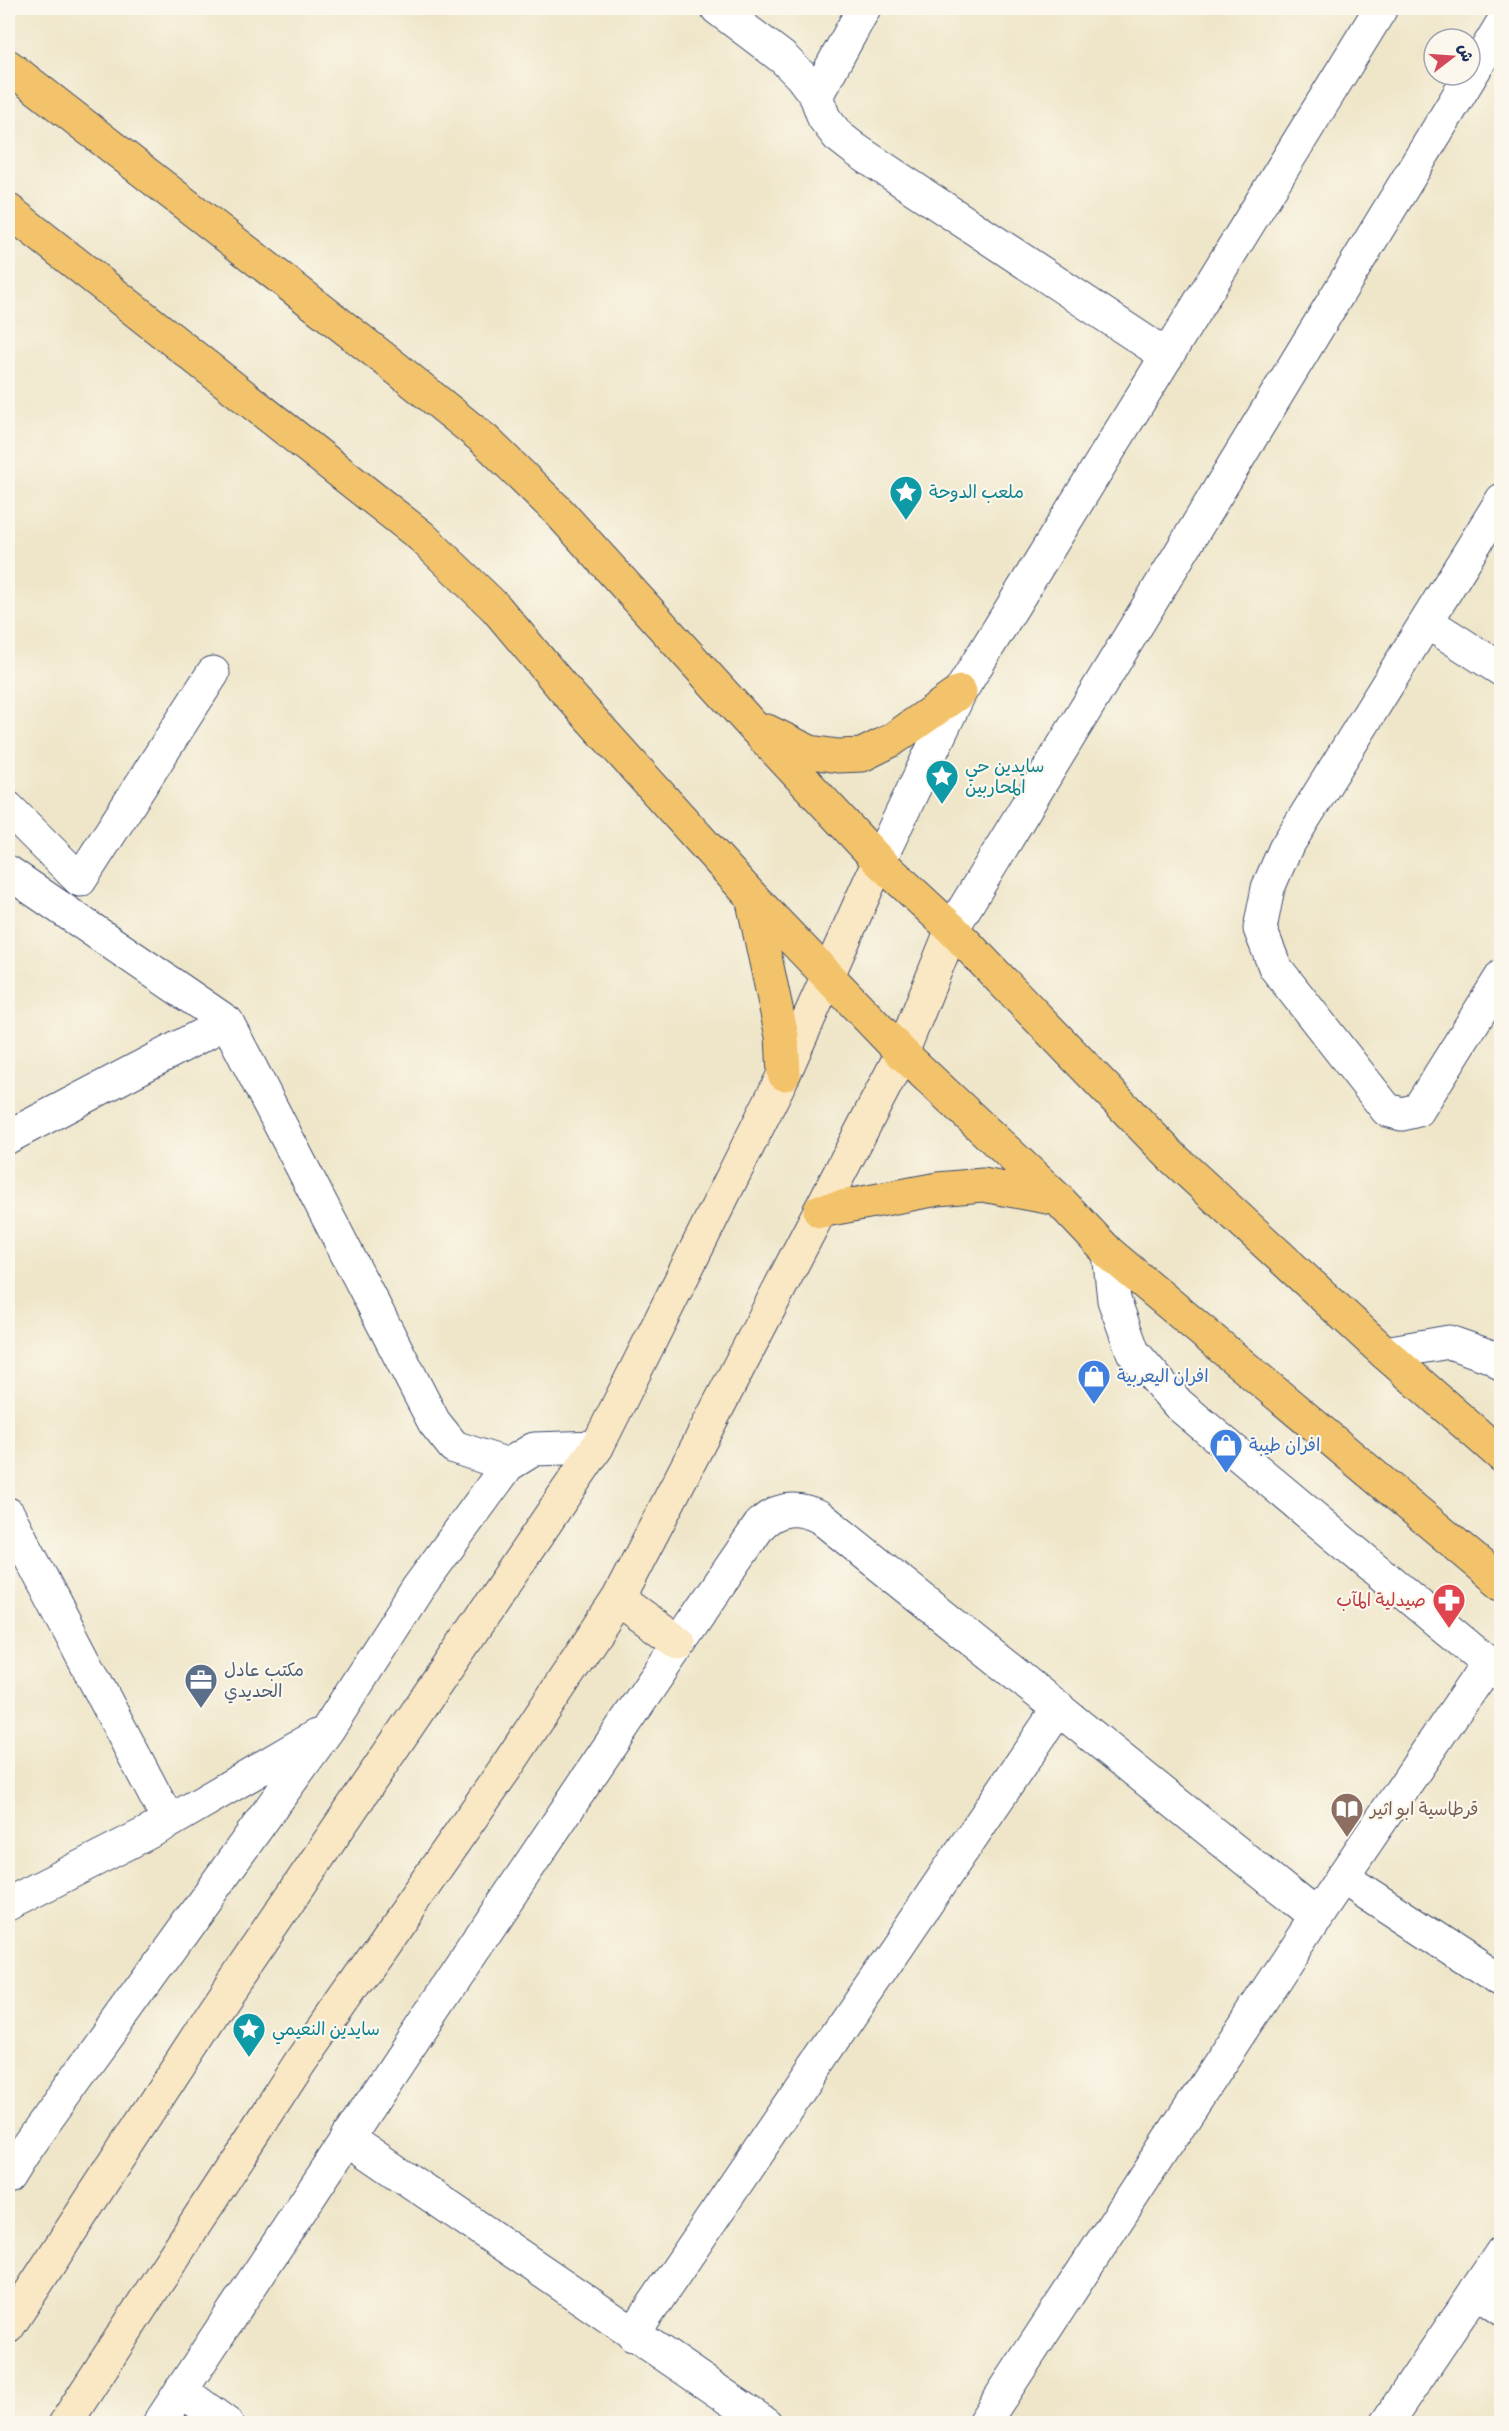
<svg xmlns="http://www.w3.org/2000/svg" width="1509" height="2431" font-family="Dekko,'Playpen Sans Arabic',sans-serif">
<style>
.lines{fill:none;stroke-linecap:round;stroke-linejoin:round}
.minor-casing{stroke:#3b4a6e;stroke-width:35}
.tertiary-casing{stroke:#3b4a6e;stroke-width:35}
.secondary-casing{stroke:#3b4a6e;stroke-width:35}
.primary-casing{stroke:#3b4a6e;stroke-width:35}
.minor{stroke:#fff;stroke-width:33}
.tertiary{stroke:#fff;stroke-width:33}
.secondary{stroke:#fae7c3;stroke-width:33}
.primary{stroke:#f2c36a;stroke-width:33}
.labels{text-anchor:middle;stroke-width:4.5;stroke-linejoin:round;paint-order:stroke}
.culture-label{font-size:18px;fill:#0d838f;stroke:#fbf7ec;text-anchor:start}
.shop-label{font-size:18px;fill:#366cbe;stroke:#fbf7ec;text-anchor:start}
.health-label{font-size:18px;fill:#be3a42;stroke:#fbf7ec;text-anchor:end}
.service-label{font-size:18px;fill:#4e5e75;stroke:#fbf7ec;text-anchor:start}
.education-label{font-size:18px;fill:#785e54;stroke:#fbf7ec;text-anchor:start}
</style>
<rect width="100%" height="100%" fill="#fbf7ec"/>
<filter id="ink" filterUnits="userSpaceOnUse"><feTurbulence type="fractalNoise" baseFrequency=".0167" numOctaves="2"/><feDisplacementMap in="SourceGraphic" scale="12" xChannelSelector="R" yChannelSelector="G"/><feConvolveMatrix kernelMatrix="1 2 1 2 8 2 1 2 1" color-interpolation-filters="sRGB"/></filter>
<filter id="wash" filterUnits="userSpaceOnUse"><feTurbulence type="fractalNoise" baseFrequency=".008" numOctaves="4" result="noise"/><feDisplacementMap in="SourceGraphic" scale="24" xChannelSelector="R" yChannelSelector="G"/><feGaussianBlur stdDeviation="1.35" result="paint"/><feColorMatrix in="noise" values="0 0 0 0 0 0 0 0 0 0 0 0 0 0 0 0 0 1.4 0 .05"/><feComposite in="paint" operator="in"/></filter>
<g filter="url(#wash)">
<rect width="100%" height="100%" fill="#efe6c9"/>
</g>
<g filter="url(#ink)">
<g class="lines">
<defs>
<path id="minor" d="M717,8l66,50 18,18 15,20 8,22 14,18 18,14 311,206
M816,96l48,-88
M1502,500l-217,349 -17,39 -8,41 15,38 112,143 15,4 16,-4 84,-134
M1427,622l75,48
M8,808l72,72 133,-207
M8,872l219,150 207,400 20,25 54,18 26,-16 63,-2
M8,1137l219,-115
M1109,1253l5,47 19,52 45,52 324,271
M1385,1353l64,-11 46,16 7,6
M8,1514l161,308
M1342,1877l160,105
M8,1904l161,-82 147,-86
M347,2138l419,286
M8,2177l20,-32 300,-416 90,-141 90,-123
M1476,2290l26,18
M633,2335l426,-627
M181,2390l46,34
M159,2424c199,-301 397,-602 601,-899 18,-18 37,-19 60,-8l496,399
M1386,2424l116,-172"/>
<path id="tertiary" d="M879,861l81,-169 421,-684
M952,929l550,-905
M983,2424l333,-508 171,-252"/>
<path id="secondary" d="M618,1599l61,44
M8,2327l208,-319 381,-561 187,-373 95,-213
M65,2424l236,-363 204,-292 113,-170 284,-546 50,-124"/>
<path id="primary" d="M8,66l383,298 94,76 74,72 191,211 129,138 73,68 219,227 214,197 117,103
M8,210l413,326 75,72 67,80 189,209 150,156 156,146 51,54 393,330
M767,731l43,21 28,4 24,-1 30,-15 68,-48
M752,897l30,139 2,38
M820,1211l118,-22 45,-4 75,14"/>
</defs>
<use href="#minor" class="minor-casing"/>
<use href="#tertiary" class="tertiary-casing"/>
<use href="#secondary" class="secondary-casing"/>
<use href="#primary" class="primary-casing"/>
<use href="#minor" class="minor"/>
<use href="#tertiary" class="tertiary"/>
<use href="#secondary" class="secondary"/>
<use href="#primary" class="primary"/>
</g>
</g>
<defs>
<symbol id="sight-pin" viewBox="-11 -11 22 30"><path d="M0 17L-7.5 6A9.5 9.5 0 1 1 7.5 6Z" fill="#0f9aa8" stroke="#fbf7ec"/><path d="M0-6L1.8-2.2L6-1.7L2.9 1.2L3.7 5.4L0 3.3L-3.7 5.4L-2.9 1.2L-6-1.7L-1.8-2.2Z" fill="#fff"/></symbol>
<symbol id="shop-pin" viewBox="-11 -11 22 30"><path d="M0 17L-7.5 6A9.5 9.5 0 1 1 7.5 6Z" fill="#3f7fe0" stroke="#fbf7ec"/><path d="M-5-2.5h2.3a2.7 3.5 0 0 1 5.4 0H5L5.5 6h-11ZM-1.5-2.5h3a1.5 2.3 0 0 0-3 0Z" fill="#fff"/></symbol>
<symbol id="pharmacy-pin" viewBox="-11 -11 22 30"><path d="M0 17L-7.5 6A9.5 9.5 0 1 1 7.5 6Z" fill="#e0444e" stroke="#fbf7ec"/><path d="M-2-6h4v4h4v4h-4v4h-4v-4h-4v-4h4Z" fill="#fff"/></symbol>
<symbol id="office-pin" viewBox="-11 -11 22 30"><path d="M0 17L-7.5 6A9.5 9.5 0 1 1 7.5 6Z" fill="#5c6f8a" stroke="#fbf7ec"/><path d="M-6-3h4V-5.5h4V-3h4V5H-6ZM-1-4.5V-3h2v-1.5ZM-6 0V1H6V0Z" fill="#fff"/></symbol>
<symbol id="library-pin" viewBox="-11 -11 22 30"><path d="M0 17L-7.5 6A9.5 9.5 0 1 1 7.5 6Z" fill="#8d6e63" stroke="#fbf7ec"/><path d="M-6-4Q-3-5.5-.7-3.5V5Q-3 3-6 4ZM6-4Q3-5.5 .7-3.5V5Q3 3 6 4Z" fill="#fff"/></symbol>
</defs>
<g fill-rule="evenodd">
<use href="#sight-pin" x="887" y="473" width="38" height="52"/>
<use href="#sight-pin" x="923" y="757" width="38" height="52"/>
<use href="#shop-pin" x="1075" y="1357" width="38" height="52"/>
<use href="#shop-pin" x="1207" y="1426" width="38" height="52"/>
<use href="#pharmacy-pin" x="1430" y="1581" width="38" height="52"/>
<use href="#office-pin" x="182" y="1661" width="38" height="52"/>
<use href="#library-pin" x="1328" y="1790" width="38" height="52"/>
<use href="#sight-pin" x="230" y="2010" width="38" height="52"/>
</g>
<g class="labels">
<g class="culture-label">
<text x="929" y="498">ملعب الدوحة</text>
<text x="965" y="772">سايدين حي<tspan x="965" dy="21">المحاربين</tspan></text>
<text x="272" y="2035">سايدين النعيمي</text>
</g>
<g class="shop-label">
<text x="1117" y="1382">افران اليعربية</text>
<text x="1249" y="1451">افران طيبة</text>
</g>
<g class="health-label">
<text x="1426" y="1606">صيدلية المآب</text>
</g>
<g class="service-label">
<text x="224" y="1676">مكتب عادل<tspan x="224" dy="21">الحديدي</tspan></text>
</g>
<g class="education-label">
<text x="1370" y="1815">قرطاسية ابو اثير</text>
</g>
</g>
<rect width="1509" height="2431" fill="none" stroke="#fbf7ec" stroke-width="30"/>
<g transform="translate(1452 57) rotate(73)"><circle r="28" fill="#fbf7ec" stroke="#a1a7b3" stroke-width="1.5"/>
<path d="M0-4.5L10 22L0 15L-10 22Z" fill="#d1495b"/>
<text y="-9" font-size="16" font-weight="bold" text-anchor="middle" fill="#1b2f5e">ش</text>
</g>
</svg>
